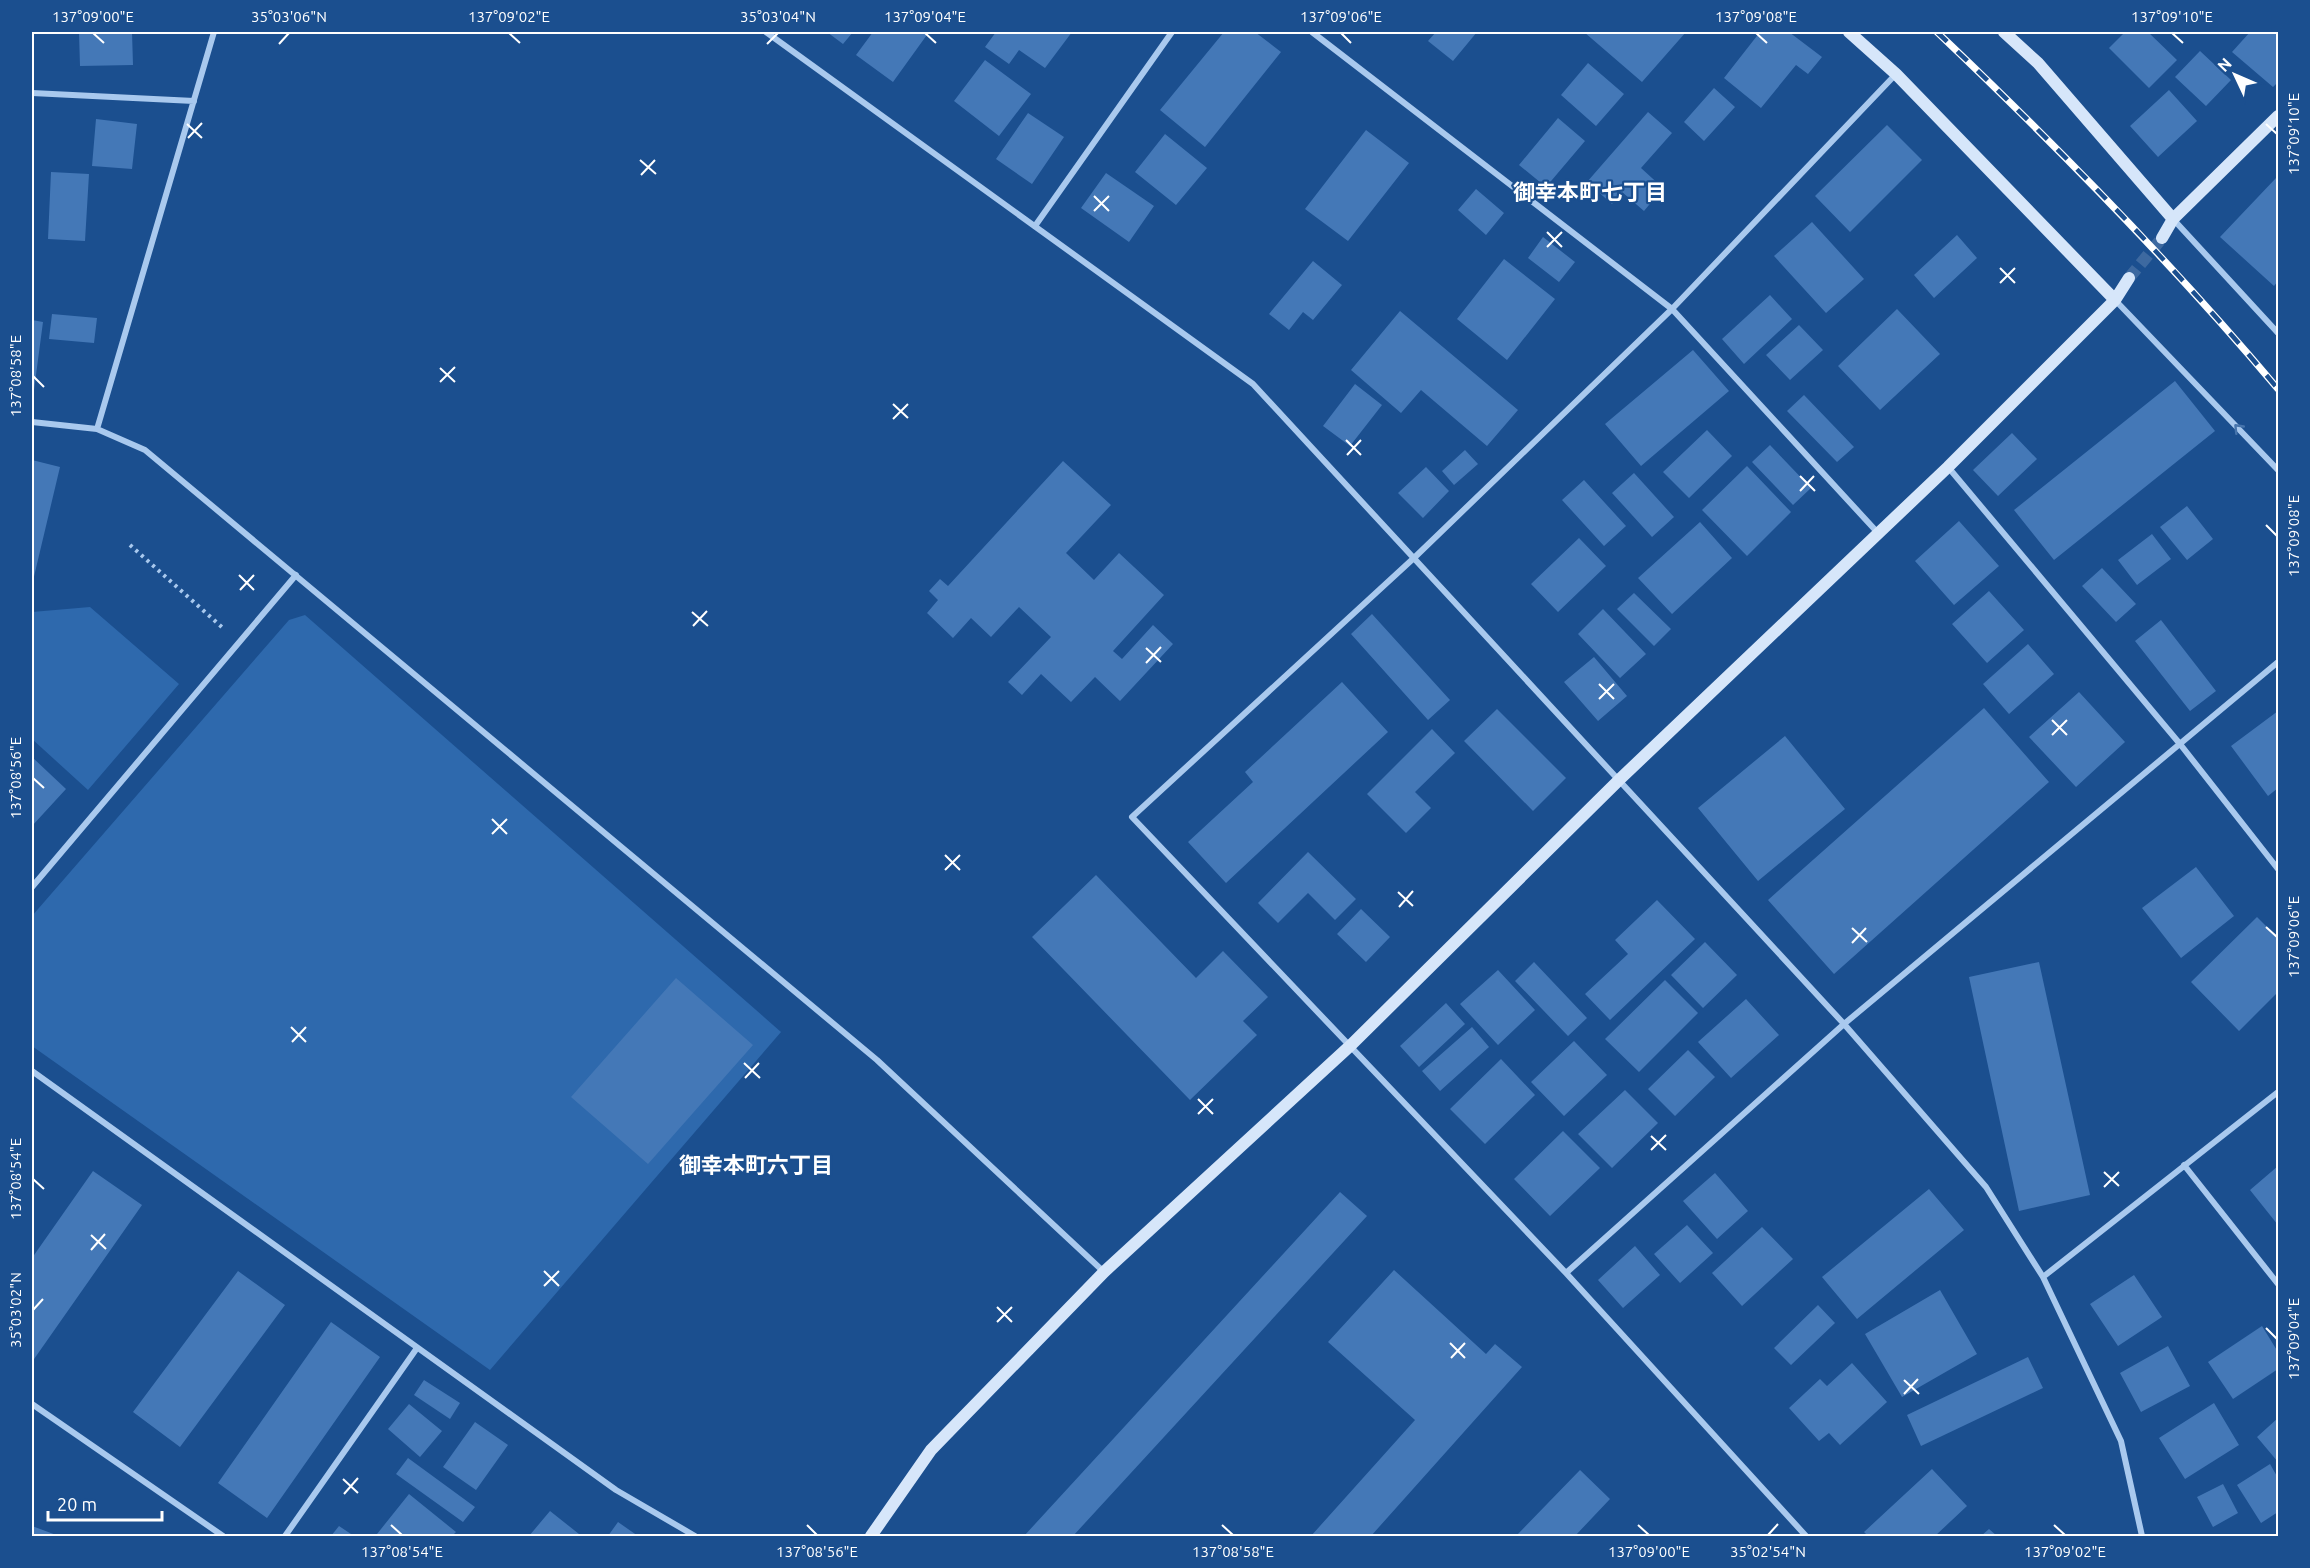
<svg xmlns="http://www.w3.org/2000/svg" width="2310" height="1568" font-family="Ubuntu,'Noto Sans JP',sans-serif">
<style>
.green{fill:#2e69ad}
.building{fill:#4478b7}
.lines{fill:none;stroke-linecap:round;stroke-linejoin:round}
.secondary-tunnel{stroke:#3d69a0;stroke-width:12;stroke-dasharray:12 6;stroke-linecap:butt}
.path{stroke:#a9c9ee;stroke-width:4;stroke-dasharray:3 4.5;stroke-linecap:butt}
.street{stroke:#a9c9ee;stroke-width:6}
.secondary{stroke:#d6e6fa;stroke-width:12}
.rail-casing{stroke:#fff;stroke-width:7}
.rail{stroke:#1b4f8f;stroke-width:4.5;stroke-dasharray:14;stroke-linecap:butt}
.oneway{stroke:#4674ac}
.ticks{fill:none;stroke:#fff;stroke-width:2}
.labels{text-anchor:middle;stroke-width:4.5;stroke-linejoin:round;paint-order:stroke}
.neighbourhood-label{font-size:22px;font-weight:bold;fill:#fff;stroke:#1b4f8f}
.neatline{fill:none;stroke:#fff;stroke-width:2}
.ticks-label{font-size:15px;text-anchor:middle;fill:#fff}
</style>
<rect width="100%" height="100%" fill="#1b4f8f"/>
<path class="green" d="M90,607l89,77 -91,106 -56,-51v-127z
M305,615l476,417 -291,338 -458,-324v-130l257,-296z"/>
<path class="building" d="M79,32h53l1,33 -53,1z
M827,32h26l-10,12z
M873,32h56l-36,50 -37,-27z
M996,32h76l-27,36 -26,-18 -10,14 -24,-17z
M1224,32h31l26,20 -76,95 -45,-37z
M1436,32h41l-24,29 -25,-20z
M1584,32h102l-44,50z
M1760,32h29l33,25 -14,17 -12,-9 -35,43 -37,-30z
M2125,32h23l29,28 -28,28 -40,-40z
M2250,32h28v50l-5,5 -41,-35z
M2200,51l31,29 -25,26 -31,-29z
M985,60l46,34 -32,42 -45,-35z
M1588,63l36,31 -28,32 -35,-31z
M1714,88l21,19 -31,34 -20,-19z
M2169,90l28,31 -39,36 -28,-31z
M1648,112l24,21 -31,35 22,20 -19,23 -22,-19 -10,12 -25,-22z
M1028,113l36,24 -32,47 -36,-25z
M1558,118l27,23 -39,46 -27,-22z
M96,119l41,5 -5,45 -40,-3z
M1887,125l35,35 -72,72 -35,-36z
M1366,130l43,33 -61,78 -43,-32z
M1165,134l42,34 -31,37 -41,-33z
M51,172l38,2 -4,67 -37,-2z
M1106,173l48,33 -25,36 -48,-34z
M2276,178l2,2v101l-4,5 -54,-49z
M1476,189l28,24 -18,22 -28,-25z
M1812,222l52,57 -38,34 -52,-57z
M1957,235l20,23 -43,40 -20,-23z
M1543,237l32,25 -16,20 -31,-24z
M1504,259l51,40 -48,61 -50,-41z
M1313,261l29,24 -29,35 -10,-8 -14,18 -20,-16z
M1770,295l22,24 -48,45 -22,-25z
M1897,309l43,45 -60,56 -42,-44z
M1400,311l118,99 -31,36 -66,-56 -20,23 -50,-43z
M52,314l45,4 -3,25 -45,-4z
M32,320l11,2 -9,68h-2z
M1799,325l24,25 -33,30 -24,-25z
M1693,350l36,41 -88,75 -36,-42z
M2175,381l40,50 -161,129 -40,-50z
M1355,384l27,21 -32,41 -27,-20z
M1804,395l50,52 -17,15 -50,-51z
M1707,430l25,26 -43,42 -26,-26z
M2012,433l25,26 -39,37 -25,-26z
M1770,445l41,43 -18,17 -41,-43z
M1465,450l13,14 -24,21 -12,-14z
M32,460l28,7 -28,118z
M1063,461l48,44 -45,48 28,27 25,-27 45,42 -51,56 9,8 31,-34 20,19 -53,57 -25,-24 -24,25 -30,-28 -19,21 -14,-13 43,-45 -32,-30 -28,30 -20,-19 -18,20 -26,-25 11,-13 -9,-9 11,-12 8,7z
M1747,466l44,46 -44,44 -45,-46z
M1426,467l23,24 -26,27 -25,-25z
M1634,473l40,44 -22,20 -40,-44z
M1584,480l42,46 -22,20 -42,-46z
M2187,506l26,33 -26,21 -27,-33z
M1959,521l40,45 -45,39 -39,-44z
M1700,522l32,36 -60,56 -34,-36z
M2152,534l19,25 -34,26 -19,-25z
M1579,538l27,28 -48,46 -27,-28z
M2102,568l34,36 -20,18 -34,-36z
M1989,591l35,39 -37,33 -35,-39z
M1634,593l37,36 -17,17 -37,-37z
M1603,609l43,45 -26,24 -42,-44z
M1372,614l78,86 -22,20 -77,-86z
M2161,620l55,71 -26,20 -55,-70z
M2028,644l26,30 -45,40 -26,-30z
M1594,657l33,39 -29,25 -34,-39z
M1342,682l46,50 -162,151 -38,-41 65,-60 -8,-10z
M2079,692l46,50 -49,45 -47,-50z
M1984,708l65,74 -215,192 -66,-74z
M1497,709l69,69 -33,33 -69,-70z
M2278,711v77l-10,8 -37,-50z
M1432,729l23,24 -40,39 16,16 -25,25 -39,-39z
M1785,736l60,73 -87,72 -60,-73z
M32,757l34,32 -34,37z
M1308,852l48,47 -21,21 -27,-27 -30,30 -20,-20z
M2196,867l38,49 -53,42 -39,-50z
M1096,875l100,103 27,-27 45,46 -25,24 14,14 -67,65 -158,-163z
M1657,900l38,39 -85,81 -25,-26 43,-40 -13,-14z
M1361,909l29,28 -24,25 -29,-28z
M2257,917l21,21v54l-39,39 -48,-49z
M1705,942l32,33 -34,33 -32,-33z
M1534,962l53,56 -19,18 -53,-55z
M2039,962l51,233 -71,16 -50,-234z
M1498,970l37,40 -37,35 -38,-41z
M676,978l77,67 -105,119 -77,-67z
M1665,980l33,33 -59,59 -34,-33z
M1746,999l33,36 -48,43 -33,-36z
M1446,1003l19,21 -46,43 -19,-21z
M1472,1027l17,20 -49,44 -18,-20z
M1574,1041l33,34 -43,41 -33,-34z
M1688,1050l27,27 -40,39 -27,-27z
M1501,1059l34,36 -50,49 -35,-35z
M1625,1090l33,33 -46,45 -34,-34z
M1563,1131l37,37 -50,48 -36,-37z
M2278,1166v59l-28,-35z
M93,1171l49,34 -110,157v-104z
M1715,1173l33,38 -31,28 -34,-38z
M1929,1189l35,41 -107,89 -35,-42z
M1340,1192l27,24 -294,320h-49z
M1687,1225l26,28 -33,30 -26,-29z
M1762,1227l31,32 -51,47 -30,-33z
M1635,1246l25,29 -37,33 -25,-28z
M1394,1270l92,84 9,-10 27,23 -151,169h-60l104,-116 -87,-78z
M238,1271l47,34 -105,142 -47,-35z
M2134,1275l28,42 -44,29 -28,-42z
M1940,1290l37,64 -75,43 -37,-63z
M1818,1305l17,18 -44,42 -17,-17z
M331,1322l49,35 -113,161 -49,-35z
M2262,1326l16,26v17l-45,30 -25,-37z
M2168,1346l22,40 -49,26 -21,-39z
M2028,1357l15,31 -122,58 -14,-31z
M1852,1363l35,39 -47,43 -11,-12 -10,8 -30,-33 31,-29 7,7z
M424,1380l36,23 -10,16 -36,-24z
M2214,1403l25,42 -54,34 -26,-41z
M409,1404l33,27 -22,26 -32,-28z
M2278,1418v44l-21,-25z
M475,1422l33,23 -32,45 -33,-23z
M408,1458l67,49 -12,15 -67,-48z
M2270,1464l8,14v34l-17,11 -24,-38z
M1932,1469l35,37 -32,30h-67l-4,-4z
M1580,1470l30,29 -35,37h-59z
M2223,1484l15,29 -25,14 -16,-30z
M409,1494l47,38 -4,4h-72l-3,-2z
M550,1511l29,23 -2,2h-48z
M618,1522l20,14h-30z
M32,1526l27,10h-27z
M339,1526l15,10h-23z
M1989,1529l8,7h-16z"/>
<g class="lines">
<path class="secondary-tunnel" d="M2129,278l33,-40"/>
<path class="path" d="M130,545l93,83"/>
<path class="street" d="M766,32l487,352 591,640 142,163 57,90 78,164 21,95
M1312,32l360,277 206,224
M32,93l162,8
M2173,219l105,114
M1035,226l137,-194
M2115,300l163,170
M32,422l65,7 48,21 732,610 227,212
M97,429l117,-397
M1948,467l232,277 98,125
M32,887l264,-312
M32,1071l584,419 79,46
M2184,1165l94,119
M1566,1273l278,-249 434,-362
M2043,1277l235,-185
M32,1404l191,132
M285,1536l132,-188
M1806,1536l-240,-263 -434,-456 283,-260 257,-248 224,-235"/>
<path class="secondary" d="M1849,32l47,42 219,226
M2004,32l34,31 135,156
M2162,238l11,-19 105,-103
M871,1536l60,-86 173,-178 247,-227 269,-266 328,-312 167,-167 14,-22"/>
<defs>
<path id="rail" d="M1937,32c119,113 235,231 341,357"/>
</defs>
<use href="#rail" class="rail-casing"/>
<use href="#rail" class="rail"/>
</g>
<defs><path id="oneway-chevron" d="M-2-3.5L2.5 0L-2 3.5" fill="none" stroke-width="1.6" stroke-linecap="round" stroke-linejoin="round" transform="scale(1.5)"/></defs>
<use class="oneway" href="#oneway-chevron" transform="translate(2238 428) rotate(-134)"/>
<path class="ticks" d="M93,33l11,10M509,33l11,10M925,33l11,10M1341,33l10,10M1756,33l11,10M2172,33l11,10M279,44l10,-11M767,44l11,-11M187,124l15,14M2266,124l11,10M188,138l14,-15M640,160l16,14M641,175l14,-15M1094,196l15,15M1094,211l15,-15M1547,232l15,15M1547,247l15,-15M2000,268l15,15M2000,283l15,-15M440,368l15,14M33,376l11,11M440,382l15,-15M893,404l15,14M893,419l15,-15M1346,440l15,15M1347,455l14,-15M1800,476l15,15M1800,491l14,-15M2266,525l11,11M239,575l15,15M240,590l14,-15M692,612l16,14M693,626l14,-15M1146,648l15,14M1146,663l15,-16M1599,684l15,15M1599,699l15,-15M2052,720l15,15M2052,735l15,-15M33,778l11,10M492,819l15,15M492,834l15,-15M945,855l15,15M945,870l15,-15M1398,892l15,14M1399,907l14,-16M2266,927l11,10M1852,928l15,14M1852,943l14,-15M291,1027l15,15M292,1042l14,-15M744,1063l16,15M745,1078l14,-15M1198,1099l15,15M1198,1114l15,-15M1651,1136l15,14M1651,1150l15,-15M2104,1172l15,14M33,1179l11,10M2104,1187l15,-15M91,1235l15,14M91,1250l14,-16M544,1271l15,15M544,1286l15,-15M997,1307l15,15M33,1310l10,-11M997,1322l15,-15M2266,1328l11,11M1450,1343l15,15M1451,1358l14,-15M1904,1380l15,14M1904,1394l14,-15M343,1479l15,14M344,1494l14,-16M391,1525l11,10M807,1525l10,10M1222,1525l11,10M1638,1525l11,10M2054,1525l11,10M1768,1535l10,-11"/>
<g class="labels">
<g class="neighbourhood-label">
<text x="1590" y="200">御幸本町七丁目</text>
<text x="756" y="1173">御幸本町六丁目</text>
</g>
</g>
<rect width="2310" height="1568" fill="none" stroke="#1b4f8f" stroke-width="66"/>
<g transform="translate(2235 75) rotate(314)" stroke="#1b4f8f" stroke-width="4.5" paint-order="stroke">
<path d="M0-4.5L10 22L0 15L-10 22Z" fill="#ffffff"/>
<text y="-9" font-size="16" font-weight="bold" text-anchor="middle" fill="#ffffff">N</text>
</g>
<path d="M48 1511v9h114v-9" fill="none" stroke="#ffffff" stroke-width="3"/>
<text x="57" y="1511" font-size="18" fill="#ffffff" stroke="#1b4f8f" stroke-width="4.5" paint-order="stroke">20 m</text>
<rect x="33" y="33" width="2244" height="1502" class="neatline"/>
<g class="ticks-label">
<text x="93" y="22">137°09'00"E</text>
<text x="289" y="22">35°03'06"N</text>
<text x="509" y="22">137°09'02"E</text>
<text x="778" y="22">35°03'04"N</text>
<text x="925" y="22">137°09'04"E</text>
<text x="1341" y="22">137°09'06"E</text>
<text x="1756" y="22">137°09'08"E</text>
<text x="2172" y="22">137°09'10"E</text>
<text transform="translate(2294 134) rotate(-90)" y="5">137°09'10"E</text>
<text transform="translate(16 376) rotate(-90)" y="5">137°08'58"E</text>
<text transform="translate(2294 536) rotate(-90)" y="5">137°09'08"E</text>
<text transform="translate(16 778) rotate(-90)" y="5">137°08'56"E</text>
<text transform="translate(2294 937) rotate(-90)" y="5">137°09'06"E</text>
<text transform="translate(16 1179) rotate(-90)" y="5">137°08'54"E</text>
<text transform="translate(16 1310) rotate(-90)" y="5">35°03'02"N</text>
<text transform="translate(2294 1339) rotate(-90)" y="5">137°09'04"E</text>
<text x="402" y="1557">137°08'54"E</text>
<text x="817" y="1557">137°08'56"E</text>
<text x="1233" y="1557">137°08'58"E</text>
<text x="1649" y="1557">137°09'00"E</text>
<text x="1768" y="1557">35°02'54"N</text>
<text x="2065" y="1557">137°09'02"E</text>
</g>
</svg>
